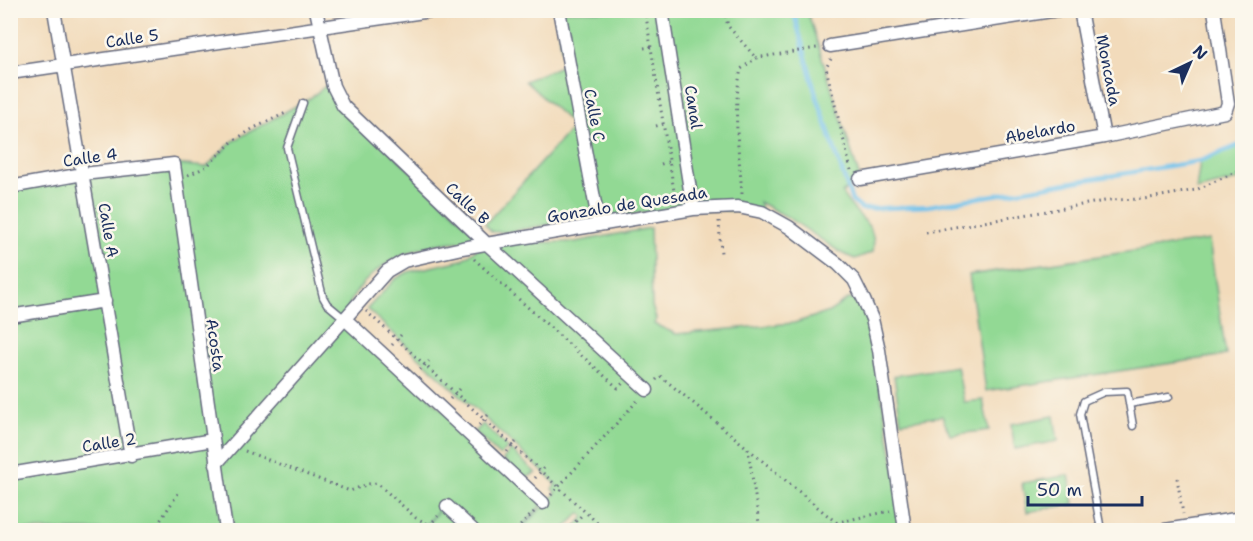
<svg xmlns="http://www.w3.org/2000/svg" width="1253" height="541" font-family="'Shantell Sans',sans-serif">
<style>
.green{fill:#92d994;stroke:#568479;stroke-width:1.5}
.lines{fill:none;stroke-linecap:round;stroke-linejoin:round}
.stream{stroke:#6ec0ea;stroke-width:4.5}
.lane-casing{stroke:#666b7f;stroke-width:9}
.street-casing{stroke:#666b7f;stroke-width:15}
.path{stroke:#666b7f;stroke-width:3;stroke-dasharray:1.5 4.5;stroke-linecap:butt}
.lane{stroke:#fff;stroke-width:6}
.street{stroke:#fff;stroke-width:12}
.labels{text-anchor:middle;stroke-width:5;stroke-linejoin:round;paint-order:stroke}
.street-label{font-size:16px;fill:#1b2f5e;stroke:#fbf7ec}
</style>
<rect width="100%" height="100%" fill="#fbf7ec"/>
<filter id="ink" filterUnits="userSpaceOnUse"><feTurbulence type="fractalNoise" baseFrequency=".0167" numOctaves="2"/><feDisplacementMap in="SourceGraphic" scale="12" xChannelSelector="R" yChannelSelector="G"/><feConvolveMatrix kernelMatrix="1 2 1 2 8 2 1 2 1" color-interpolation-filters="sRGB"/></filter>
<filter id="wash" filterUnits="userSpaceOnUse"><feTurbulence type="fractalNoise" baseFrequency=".008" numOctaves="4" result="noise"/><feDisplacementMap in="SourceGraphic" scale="24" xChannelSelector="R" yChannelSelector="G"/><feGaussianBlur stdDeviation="1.35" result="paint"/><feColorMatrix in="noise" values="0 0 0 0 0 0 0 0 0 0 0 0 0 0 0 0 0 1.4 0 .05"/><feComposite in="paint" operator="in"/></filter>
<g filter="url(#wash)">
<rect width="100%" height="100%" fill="#f2dbbb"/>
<path class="green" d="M807,10l53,169 -18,14c13,25 36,28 31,59l-18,7 -12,-5 -54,-36 -30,-16 3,10 -69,-3 -99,8 -88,15h-14l-7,-8 89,-98 -49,-45 38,-16 -6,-54z
M332,81l11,25 143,137 89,-1 75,-14 2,78 4,13 -2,5 22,10 118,-11 35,-11 19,-13 16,1 42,230h-334l12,-13 -4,-4 -17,17h-43l36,-37 -4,-4 4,-5 -189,-175 28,-30 13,-7 54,-12 23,-17c-46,-7 -106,12 -132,54 -4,6 -6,15 -8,22l198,184 -24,27h-96l17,-21 -19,21h-187l-5,-30 -7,2 4,28h-215v-343l163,-23 32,3 27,-26 77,-43z
M1242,144v35l-46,11 4,-29z
M1209,240l17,115 -240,36 -17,-116z
M957,366l7,36 19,-2 6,30 -39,5 -8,-19 -41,6 -7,-46z
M1054,416l4,25 -43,8 -4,-25z
M483,424l25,24 -8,8 -25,-24z
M511,450l25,23 -13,6 -20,-20z
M1069,475l5,29 -47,8 -5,-29z"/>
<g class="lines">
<path class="stream" d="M793,10l22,81 37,110 10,8 66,-3 272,-45 42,-17"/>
</g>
</g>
<g filter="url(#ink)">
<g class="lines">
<defs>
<path id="lane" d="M303,103l-16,45 36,149 4,7 18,15
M1129,404l40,-7
M1101,530l-21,-116 4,-13 20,-9 23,-1 6,35"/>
<path id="street" d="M54,10l77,446
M316,10l17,76 10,20 143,137 161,147
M559,10l40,215
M662,10l31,199
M1080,10l24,127
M830,46l228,-36
M10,73l427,-63
M860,179l244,-42 121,-25 3,-9 -14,-93
M10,187l73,-13 91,-10 52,366
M10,316l95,-15
M345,319l198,184
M216,464l171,-193 17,-10 58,-13 231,-39 45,-2 24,5 27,15 49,37 16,16 10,20 8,19 7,31 26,180
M10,474l203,-34
M447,506l26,24
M1165,530l77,-12"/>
</defs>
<use href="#lane" class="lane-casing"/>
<use href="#street" class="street-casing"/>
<path class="path" d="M645,10l29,181
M724,10l4,16 28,32
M644,48l7,-1
M831,59l-5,9 25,102
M656,126l8,-2
M661,164l10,-3
M188,175l18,-8 27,-26 21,-13 34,-16
M742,194c-3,-43 -10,-83 -1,-125l15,-11 61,-10
M719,221l2,33
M926,232l184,-32 34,-1 52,-9 46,-21
M474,259l144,129 5,-5
M366,311l239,219
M392,345l9,-10
M420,370l9,-9
M656,380l4,-4c60,48 117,98 177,147
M450,399l9,-10
M479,425l9,-10
M748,448l12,82
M245,451l105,40 18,-7 9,-1 39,35 14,7
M507,452l9,-10
M535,478l9,-10
M1177,478l6,36
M551,495l87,-95
M154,530l25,-38
M425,530l13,-14
M516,530l18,-18
M567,530l17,-17
M801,530l89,-19"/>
<use href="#lane" class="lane"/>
<use href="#street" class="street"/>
</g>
</g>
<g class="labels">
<g class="street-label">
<text transform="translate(132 38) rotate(-8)" y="6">Calle 5</text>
<text transform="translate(1109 70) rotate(79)" y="6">Moncada</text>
<text transform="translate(694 107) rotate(81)" y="6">Canal</text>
<text transform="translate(595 115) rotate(79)" y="6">Calle C</text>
<text transform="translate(1040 131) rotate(-10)" y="6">Abelardo</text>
<text transform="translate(90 157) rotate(-8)" y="6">Calle 4</text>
<text transform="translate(468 203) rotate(43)" y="6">Calle B</text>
<text transform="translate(627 204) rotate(-9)" y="6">Gonzalo de Quesada</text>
<text transform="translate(109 230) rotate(80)" y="6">Calle A</text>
<text transform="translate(216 345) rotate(82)" y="6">Acosta</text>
<text transform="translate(109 442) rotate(-9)" y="6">Calle 2</text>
</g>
</g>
<rect width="1253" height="541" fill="none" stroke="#fbf7ec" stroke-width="36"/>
<g transform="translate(1190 63) rotate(44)" stroke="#fbf7ec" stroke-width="4.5" paint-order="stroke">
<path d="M0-4.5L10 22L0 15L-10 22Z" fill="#1b2f5e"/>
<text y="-9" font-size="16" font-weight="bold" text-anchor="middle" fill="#1b2f5e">N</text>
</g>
<path d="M1028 496v9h114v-9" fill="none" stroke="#1b2f5e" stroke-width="3"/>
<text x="1037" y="496" font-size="18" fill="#1b2f5e" stroke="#fbf7ec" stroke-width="4.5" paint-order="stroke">50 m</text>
</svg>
